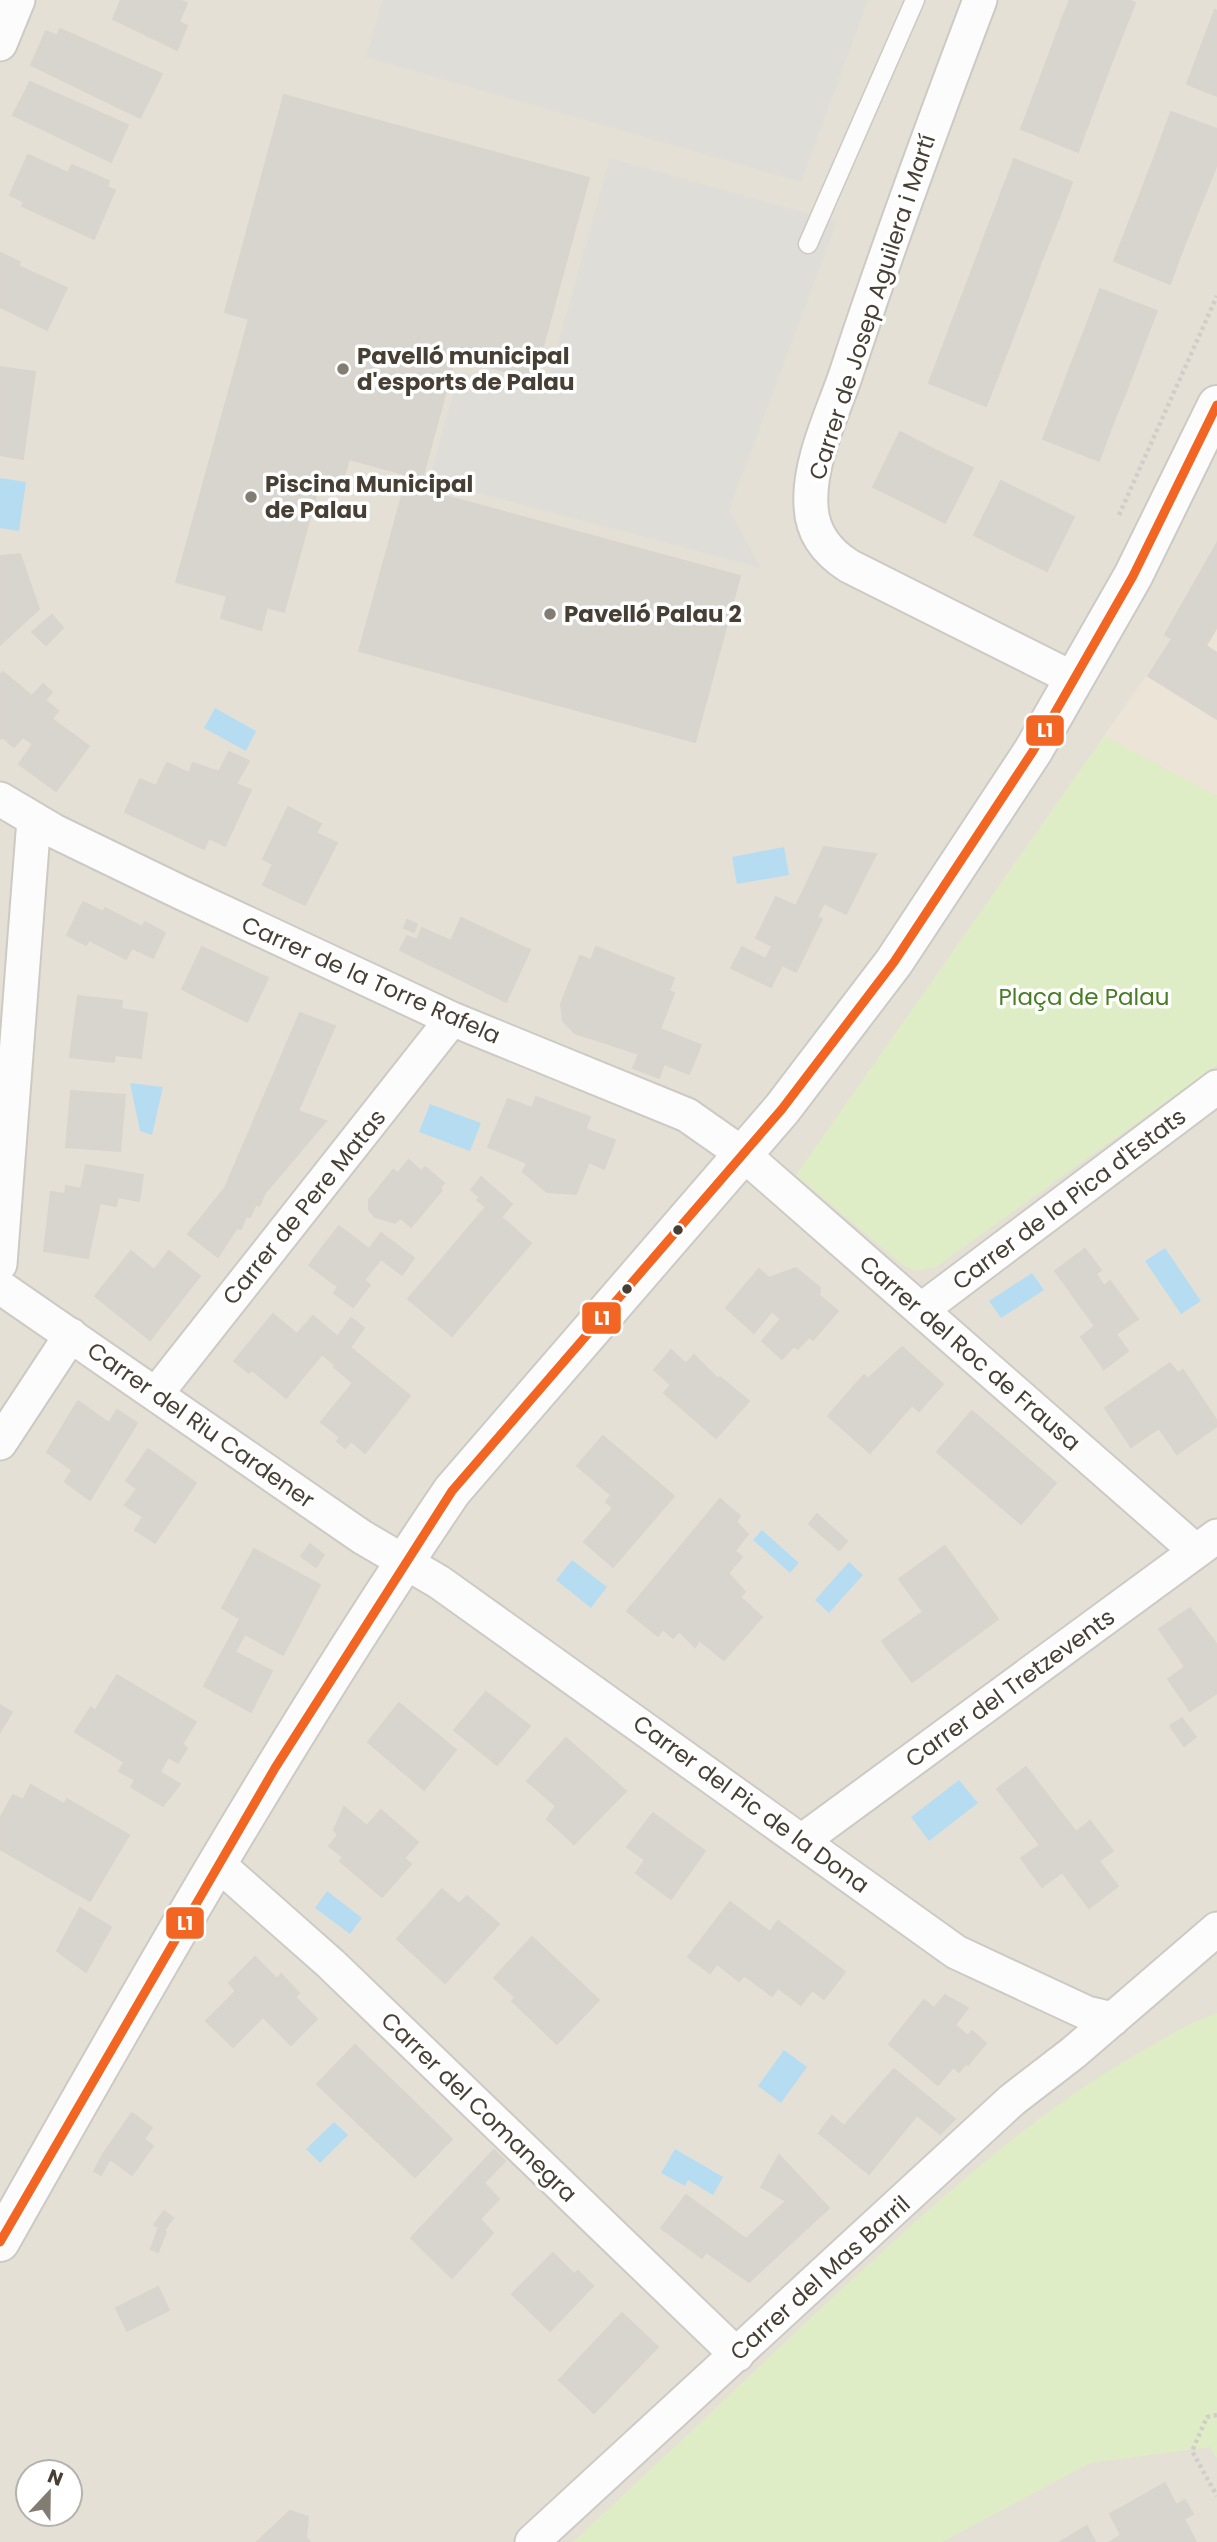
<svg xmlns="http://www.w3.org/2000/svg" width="1217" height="2542" font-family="Poppins,sans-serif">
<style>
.residential{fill:#e5e0d5;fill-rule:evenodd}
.education{fill:#ece5d7}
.green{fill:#deedc6}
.parking{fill:#dfddd8}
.water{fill:#b6dcf2}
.building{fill:#d8d5cf;stroke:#d9d5ce;stroke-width:2}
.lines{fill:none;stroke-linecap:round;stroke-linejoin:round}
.service-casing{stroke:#cdcac4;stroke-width:21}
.minor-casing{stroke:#cdcac4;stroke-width:37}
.tertiary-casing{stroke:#cdcac4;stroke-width:42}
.path{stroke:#d1cec9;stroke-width:4.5;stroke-dasharray:3.5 3.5;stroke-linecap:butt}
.service{stroke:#fdfcfc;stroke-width:18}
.minor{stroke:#fdfcfc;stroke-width:33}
.tertiary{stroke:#fdfcfc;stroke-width:38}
.bus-1-casing{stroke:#fff;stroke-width:14}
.bus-1{stroke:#f26522;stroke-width:9}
.poi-dot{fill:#827c73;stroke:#fff;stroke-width:2.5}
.bus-dot{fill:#473f34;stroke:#fff;stroke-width:2.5}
.labels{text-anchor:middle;stroke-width:7;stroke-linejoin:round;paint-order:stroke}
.street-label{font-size:23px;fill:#473f34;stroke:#fff}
.poi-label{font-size:23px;font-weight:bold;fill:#473f34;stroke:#fff;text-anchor:start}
.park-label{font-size:23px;fill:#487d23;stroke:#fff}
.line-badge{stroke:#fff;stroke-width:2.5}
.badge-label{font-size:19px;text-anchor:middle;font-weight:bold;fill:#fff}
</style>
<rect width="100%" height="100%" fill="#f0eee8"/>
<path class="residential" d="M0,0h1217v2542h-1217zM28,2472h42v42h-42z"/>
<path class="education" d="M1217,543v253l-113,-60 67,-96 -6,-5z"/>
<path class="green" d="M1104,736l113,60v269l-281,202 -21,4 -12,-6 -107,-90z
M1217,2013v446l-7,-12 -120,16 -148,79h-369c112,-103 220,-210 333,-312 75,-67 148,-129 236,-179 24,-14 48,-29 75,-38z"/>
<path class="parking" d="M383,0h485l-67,182 -435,-125z
M610,158l227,64 -108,288 32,58 -332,-88 30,-108 85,22z"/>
<path class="water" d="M0,478l26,4 -7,49 -19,-3z
M215,708l41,23 -10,20 -42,-23z
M784,847l5,28 -52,9 -5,-27z
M130,1083l33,4 -11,48 -12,-4z
M430,1104l51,19 -11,28 -51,-19z
M1165,1248l36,53 -20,13 -36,-53z
M1032,1273l12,17 -43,28 -12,-17z
M762,1530l37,33 -9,10 -37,-33z
M572,1560l35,27 -16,21 -35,-28z
M849,1562l14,13 -34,38 -14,-13z
M959,1780l19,23 -49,38 -18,-24z
M327,1891l35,27 -12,16 -35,-26z
M784,2050l23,17 -26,36 -23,-17z
M334,2122l14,13 -28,28 -14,-14z
M675,2149l48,28 -10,18 -25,-15 -3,6 -24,-13z"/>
<path class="building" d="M121,0h58l8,3 -8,19 8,4 -10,24 -64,-31z
M1070,0h57l8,3 -15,38 -58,-22z
M1215,10l2,1v42l-16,-6z
M1062,19l58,22 -14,36 -57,-22z
M60,29l102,45 -22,44 -109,-53 15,-34 11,5z
M1201,47l16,6v43l-30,-12z
M1049,55l57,22 -14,37 -57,-22z
M30,82l98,43 -17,37 -98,-47z
M1035,92l57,22 -14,38 -57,-23z
M284,95l305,83 -55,201 -79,-21 -33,121 -73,-20 -8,28 -21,-6 -36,131 -17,-5 -6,23 -40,-12 6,-22 -51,-14 73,-263 -24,-7z
M1171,112l46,17v34l-3,9 -57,-22z
M1157,150l57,22 -15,37 -56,-22z
M28,155l40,18 4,-8 37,16 -2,6 8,3 -21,49 -72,-33 2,-4 -14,-7z
M1014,159l58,23 -14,38 -59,-21z
M1143,187l56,22 -15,37 -56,-21z
M999,199l59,21 -15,37 -58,-22z
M1128,225l56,21 -14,38 -56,-23z
M985,235l58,22 -14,38 -58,-22z
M0,253l20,9 -2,4 49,22 -20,42 -47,-23z
M971,273l58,22 -14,36 -58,-22z
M1100,289l57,22 -15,38 -56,-22z
M957,309l58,22 -14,37 -58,-22z
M1086,327l56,22 -14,38 -57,-22z
M943,346l58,22 -15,38 -57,-23z
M1071,365l57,22 -15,36 -56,-21z
M0,367l35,5 -12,87 -23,-4z
M1057,402l56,21 -14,38 -56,-22z
M900,432l37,19 -27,54 -37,-18z
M937,451l36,17 -28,55 -35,-18z
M1001,481l37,18 -27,55 -37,-19z
M405,485l335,91 -45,166 -336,-91z
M1038,499l36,18 -27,54 -36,-17z
M1217,543v84l-11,19 11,7v66l-69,-43 24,-37 -7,-4z
M20,554l19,55 -39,36v-89z
M52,615l11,13 -17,17 -14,-13z
M3,672l29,24 11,-12 9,8 -7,8 6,5 -37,42 -12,-10 -2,2v-64z
M51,705l7,6 -6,8 37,27 -33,45 -37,-27 14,-20 -10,-7z
M229,752l20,9 -13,23 15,6 -26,56 -16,-8 -5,11 -79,-37 15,-33 16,7 11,-23 22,10 4,-10 26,9z
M288,807l33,17 -5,9 21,10 -32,62 -42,-20 10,-21 -10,-5z
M824,847l52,7 -30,60 -22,-11 -7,14 5,2 -26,53 -14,-7 -11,22 -40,-19 11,-21 24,12 6,-13 -16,-8 20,-41 20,9z
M83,902l20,10 2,-4 37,19 3,-5 20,11 -12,25 -21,-10 -6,11 -37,-19 -3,5 -19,-10z
M461,918l69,32 -24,52 -106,-52 7,-14 10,4 5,-12 29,13z
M407,920l10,4 -3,8 -10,-4z
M202,947l66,31 -21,44 -65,-33z
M596,947l78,31 -5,13 5,2 -14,36 41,16 -12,29 -25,-10 -5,14 -26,-10 6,-14 -64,-21 -12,-12 -2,-17 19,-48 11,4z
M78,996l44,5 -1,8 26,4 -6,45 -26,-3 -1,7 -44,-5z
M300,1013l35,13 -37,85 28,10 -61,72 -6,13 -3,-2 -6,13 -4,-1 -5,13 -4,-1 -19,29 -30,-23 37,-46z
M71,1091l54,4 -5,56 -54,-4z
M536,1097l54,20 -5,12 30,11 -11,29 -15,-7 -13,32 -29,-2 -24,-20 4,-9 -39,-16 20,-48 24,9z
M409,1160l33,30 -31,37 -10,-9 -6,5 -20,-6 -6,-7v-10l24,-30 5,3z
M86,1165l57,10 -4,26 -21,-4 -2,9 -16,-3 -12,55 -44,-7 7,-59 14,2 1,-8 15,3z
M425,1167l19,16 -17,20 -19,-15z
M481,1177l31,27 -11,13 30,26 -79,93 -44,-37 78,-92 -9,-7 3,-3 -9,-7z
M339,1226l30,23 12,-16 33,25 -12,17 -21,-16 -17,21 6,5 -17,22 -19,-14 4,-6 -29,-22z
M1085,1249l16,21 -5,4 8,12 6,-5 28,38 -22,15 12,17 -24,18 -23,-32 14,-11 -40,-55z
M131,1251l23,19 15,-19 31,25 -50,64 -55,-44z
M796,1268l24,20 -1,7 19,16 -25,29 -4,-3 -11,12 -4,-3 -12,13 -20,-18 19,-22 -9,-8 -18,22 -28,-25 33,-39 10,9z
M273,1314l24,20 16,-18 38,32 -15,18 -14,-12 -36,44 -34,-28 -3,3 -15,-12z
M351,1318l13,10 -13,18 -13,-10z
M902,1347l41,37 -24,27 -7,-6 -42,48 -42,-37 36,-41 4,4z
M351,1348l59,48 -45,57 -14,-12 -6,7 -8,-7 3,-4 -19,-15 32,-39 -19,-16z
M671,1350l15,14 8,-9 24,24 2,-2 29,24 -33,37 -52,-45 7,-8 -17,-15z
M1170,1363l8,10 5,-3 34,51v5l-40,28 -18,-26 -28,19 -26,-39z
M78,1401l31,22 8,-13 20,13 -47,77 -25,-18 7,-12 -25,-18z
M972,1411l84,72 -35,41 -84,-72z
M603,1436l71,60 -61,71 -29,-25 29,-34 -7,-6 5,-7 -34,-29z
M148,1449l48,34 -41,60 -20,-13 8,-13 -18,-12 12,-16 -11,-8z
M720,1499l20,17 -4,6 12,12 -13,17 7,6 -14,16 17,19 -5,5 22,20 -38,43 -25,-20 -4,7 -16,-16 -6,7 -10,-9 -5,7 -31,-25z
M817,1514l30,27 -8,9 -30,-26z
M310,1544l14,11 -8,12 -15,-11z
M945,1546l53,73 -86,63 -30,-41 41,-29 -24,-33z
M254,1549l66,36 -37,70 -38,-21 -10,18 37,19 -21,41 -47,-26 36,-67 -18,-11z
M1190,1608l27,37v48l-27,18 -22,-32 17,-12 -26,-38z
M117,1675l79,47 -14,22 5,4 -9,15 -10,-6 -8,15 20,12 -17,22 -32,-19 4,-7 -16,-9 5,-9 -49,-30 16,-25 4,4z
M486,1692l44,34 -33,39 -43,-35z
M399,1703l57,47 -32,40 -56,-48z
M0,1705l12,7 -12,20z
M1182,1718l14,19 -12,9 -14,-20z
M566,1738l60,53 -52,53 -27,-25 9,-13 -29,-25z
M1026,1767l50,65 14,-11 23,30 -14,10 19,25 -29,22 -27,-36 -20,15 -21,-29 19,-13 -43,-56z
M31,1785l33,19 3,-5 62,36 -39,66 -90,-52v-31l13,-23 10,5z
M344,1807l23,19 14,-16 37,32 -14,16 7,6 -29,33 -42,-36 3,-4 -14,-11 9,-11 -4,-5z
M653,1813l52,38 -34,48 -35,-26 9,-13 -18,-13z
M442,1889l17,15 8,-8 32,28 -54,59 -48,-44z
M730,1902l40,30 8,-11 67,51 -21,27 -12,-9 -11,15 -23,-17 -6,8 -28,-21 -5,6 -22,-17 -7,9 -22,-16z
M80,1908l31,19 -25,45 -29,-21z
M532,1937l67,63 -42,44 -45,-43 3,-4 -21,-19z
M255,1957l22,22 4,-5 18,19 -4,4 22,22 -26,26 -28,-28 -30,30 -27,-26 30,-30 -7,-8z
M945,1995l23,13 -13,17 13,11 4,-5 14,12 -18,22 -2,-2 -7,9 -6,-5 -15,18 -49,-41 35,-44 10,8z
M355,2045l49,47 -38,39 -49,-47z
M894,2069l61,50 -15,15 -23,-19 -48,59 -50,-41 13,-17 12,10z
M404,2092l48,47 -37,38 -49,-46z
M132,2113l20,15 -8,11 9,7 -21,29 -22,-16 -9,16 -7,-4 9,-17z
M494,2150l11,11 -21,22 15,16 -19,20 13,14 -41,45 -41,-40z
M779,2155l50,53 -80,74 -43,-30 -4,6 -41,-30 25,-33 60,44 40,-38 -25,-14z
M164,2211l9,7 -9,13 -10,-6z
M158,2229l8,3 -8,20 -7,-3z
M553,2253l21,21 4,-3 15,15 -43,45 -38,-37z
M158,2287l11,23 -42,21 -11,-23z
M622,2313l36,34 -64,66 -35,-33z
M1165,2483l11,22 9,-5 8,14 -9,5 12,23h-35l-24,-43z
M1137,2499l24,43h-51l11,-7 -11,-21z
M290,2511l18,6 -2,21 4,4h-53z
M1087,2526l8,16h-35z"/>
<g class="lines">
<defs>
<path id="service" d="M808,244l107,-244"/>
<path id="minor" d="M980,0c-47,124 -93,248 -134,374 -14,41 -38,89 -35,132 1,27 16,46 38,60l225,113
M0,44l18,-44
M0,799l54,32 126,61 272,127 235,96 57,40 452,396
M0,1264l34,-445
M0,1287l362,250 77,45 517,370 131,61 26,6
M921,1310l296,-223
M156,1394l296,-375
M0,1443l71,-108
M803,1840l414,-304
M218,1864l113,100 406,391
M532,2542l480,-442 61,-47 144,-124"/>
<path id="tertiary" d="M0,2242c143,-254 288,-509 452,-751l330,-382 112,-147 139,-211 100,-175 84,-171"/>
</defs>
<use href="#service" class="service-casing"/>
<use href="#minor" class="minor-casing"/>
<use href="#tertiary" class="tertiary-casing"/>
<path class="path" d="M1119,515l98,-219
M1217,2415l-10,2 -15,34 25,45"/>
<use href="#service" class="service"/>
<use href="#minor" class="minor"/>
<use href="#tertiary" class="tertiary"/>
<defs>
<path id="bus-1" d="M0,2242l275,-474 177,-277 330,-382 112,-147 139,-211 100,-175 84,-171"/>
</defs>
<use href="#bus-1" class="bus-1-casing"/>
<use href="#bus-1" class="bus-1"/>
</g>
<g class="poi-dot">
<circle cx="343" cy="369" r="7"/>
<circle cx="251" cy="497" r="7"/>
<circle cx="550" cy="614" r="7"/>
</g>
<g class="bus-dot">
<circle cx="678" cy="1230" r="6"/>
<circle cx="627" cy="1289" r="6"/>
</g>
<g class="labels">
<g class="street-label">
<text transform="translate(872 307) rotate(-72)" y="8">Carrer de Josep Aguilera i Martí</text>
<text transform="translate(371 980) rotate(24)" y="8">Carrer de la Torre Rafela</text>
<text transform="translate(1069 1199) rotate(-37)" y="8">Carrer de la Pica d'Estats</text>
<text transform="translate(304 1207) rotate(-51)" y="8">Carrer de Pere Matas</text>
<text transform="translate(970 1353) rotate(41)" y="8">Carrer del Roc de Frausa</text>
<text transform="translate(201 1425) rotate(35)" y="8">Carrer del Riu Cardener</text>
<text transform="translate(1010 1688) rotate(-36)" y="8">Carrer del Tretzevents</text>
<text transform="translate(751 1804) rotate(36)" y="8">Carrer del Pic de la Dona</text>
<text transform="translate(479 2107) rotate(44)" y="8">Carrer del Comanegra</text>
<text transform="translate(820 2278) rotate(-42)" y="8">Carrer del Mas Barril</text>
</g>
<g class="poi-label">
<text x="357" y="364">Pavelló municipal<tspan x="357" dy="26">d'esports de Palau</tspan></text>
<text x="265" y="492">Piscina Municipal<tspan x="265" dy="26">de Palau</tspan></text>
<text x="564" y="622">Pavelló Palau 2</text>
</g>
<g class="park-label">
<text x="1084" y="1005">Plaça de Palau</text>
</g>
</g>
<g class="line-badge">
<rect x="1025" y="714" width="40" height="33" rx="7" fill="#f26522"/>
<rect x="581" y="1301" width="41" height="34" rx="7" fill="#f26522"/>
<rect x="165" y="1906" width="40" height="34" rx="7" fill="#f26522"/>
</g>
<g class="badge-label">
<text x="1045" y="737">L1</text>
<text x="602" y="1325">L1</text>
<text x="185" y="1930">L1</text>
</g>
<g transform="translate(49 2493) rotate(22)"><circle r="33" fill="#ffffff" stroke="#b5b2ae" stroke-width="2"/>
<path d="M0-5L12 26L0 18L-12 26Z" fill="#827c73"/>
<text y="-10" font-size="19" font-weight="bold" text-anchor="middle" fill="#473f34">N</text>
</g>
</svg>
